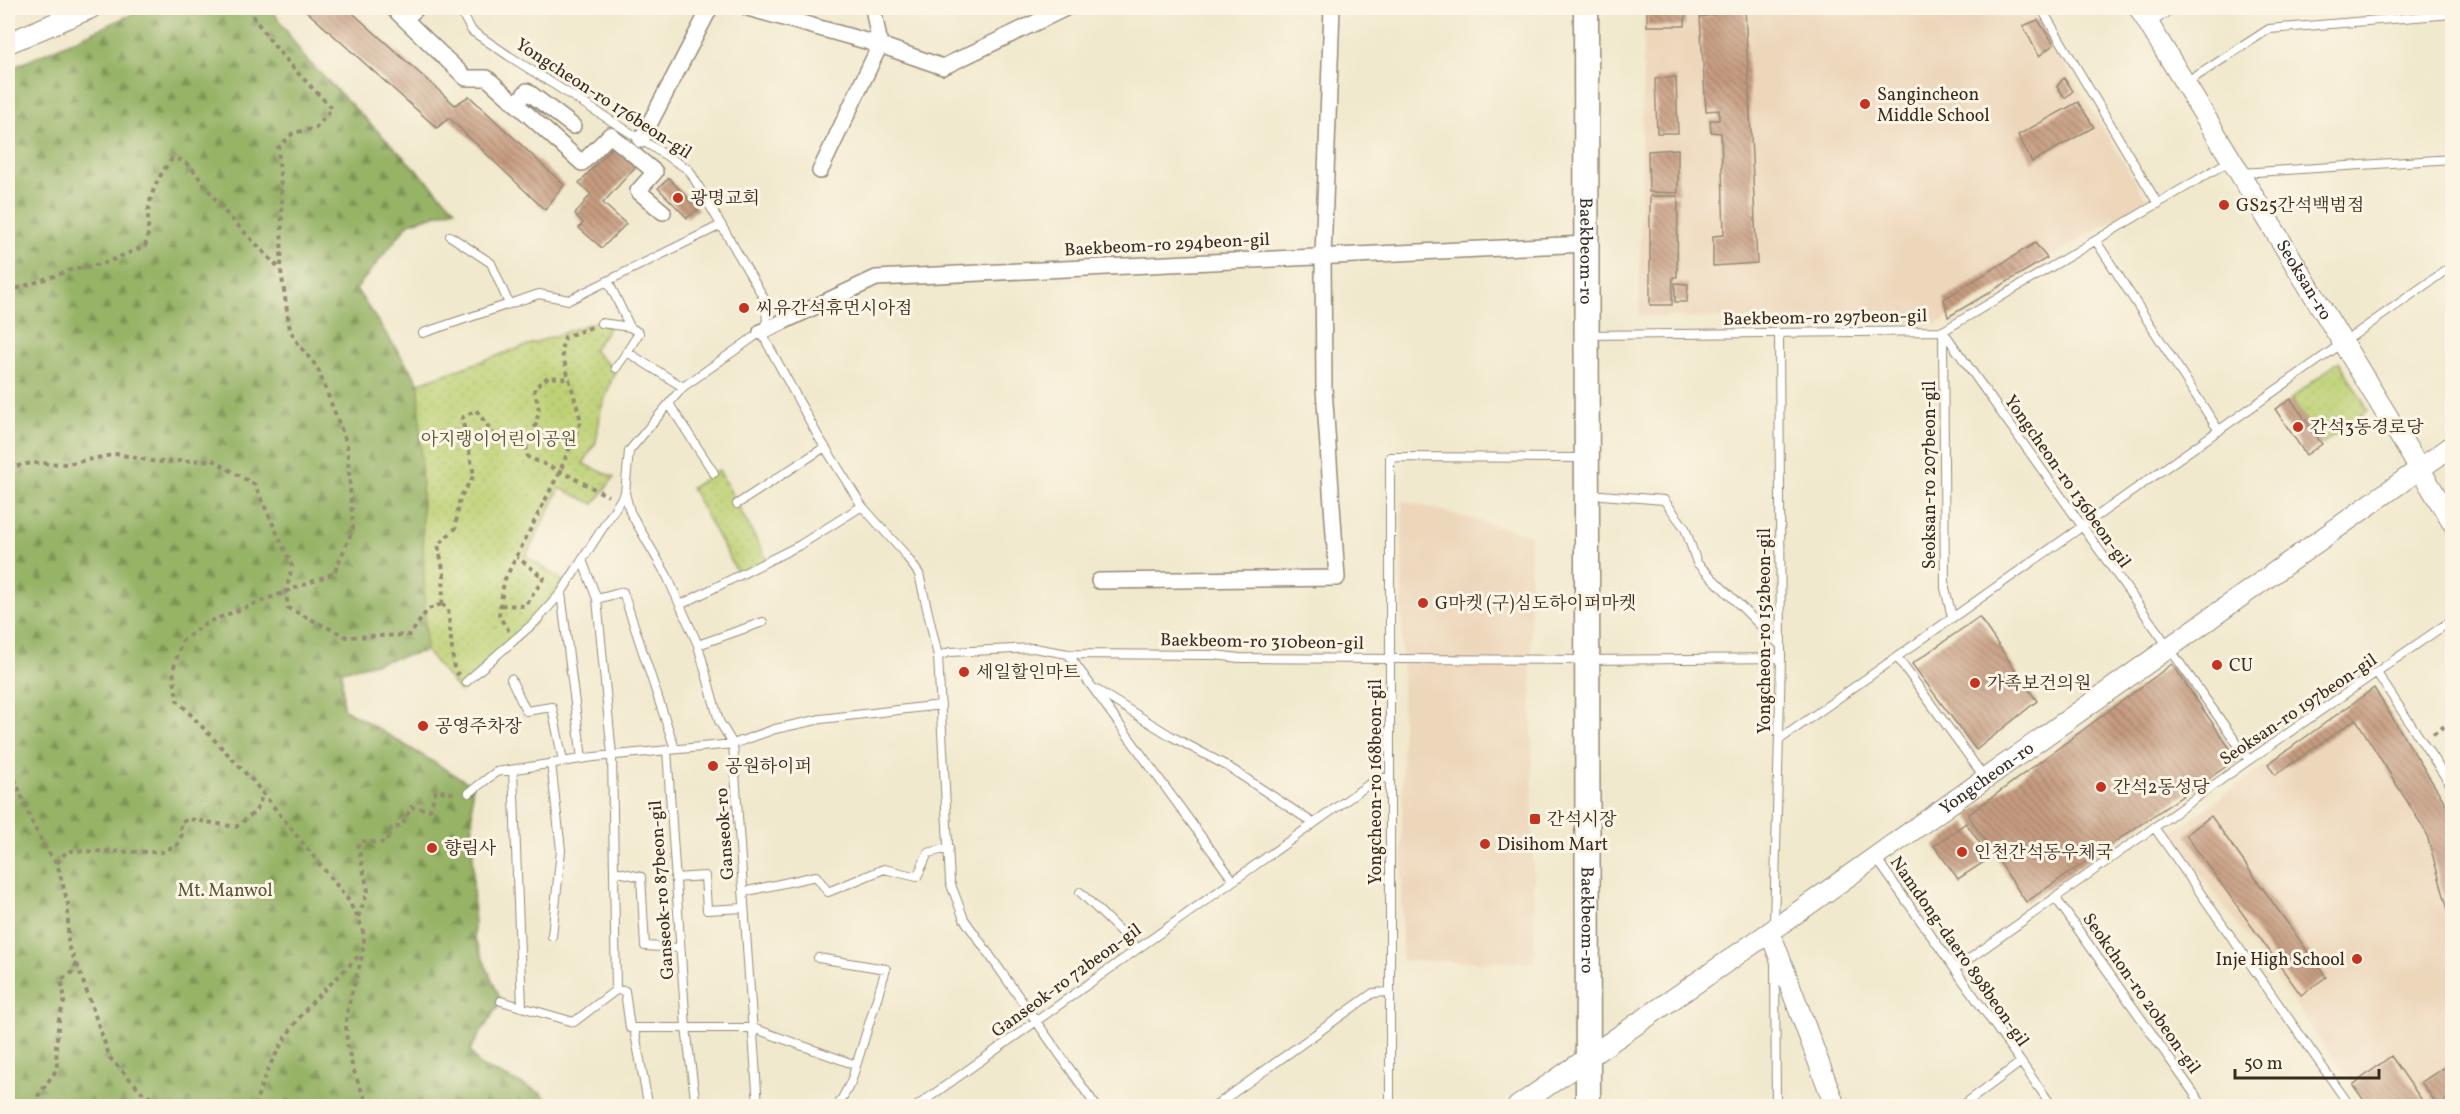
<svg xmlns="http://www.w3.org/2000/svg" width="2460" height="1114" font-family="Vollkorn,'Noto Serif KR',serif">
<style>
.built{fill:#edd7bb}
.forest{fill:url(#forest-firs);stroke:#686e42;stroke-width:1.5}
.park{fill:url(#park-dots);stroke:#7c7e4a;stroke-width:1.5}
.building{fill:url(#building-back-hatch)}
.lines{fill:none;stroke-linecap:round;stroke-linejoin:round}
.service-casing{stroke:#968a76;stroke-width:10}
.minor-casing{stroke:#968a76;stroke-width:18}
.tertiary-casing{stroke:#968a76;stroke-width:22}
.secondary-casing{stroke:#968a76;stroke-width:24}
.primary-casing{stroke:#968a76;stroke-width:27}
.path{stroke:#968a76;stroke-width:4;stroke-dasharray:4.5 4.5;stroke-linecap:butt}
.service{stroke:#fff;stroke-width:8}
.minor{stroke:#fff;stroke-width:15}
.tertiary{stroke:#fff;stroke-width:20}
.secondary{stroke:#fff;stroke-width:21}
.primary{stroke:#fff;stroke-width:24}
.poi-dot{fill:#c8321e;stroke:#fcf5e5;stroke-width:2}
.labels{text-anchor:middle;stroke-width:6;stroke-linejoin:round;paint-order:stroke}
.poi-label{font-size:18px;fill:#3b2a1e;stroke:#fcf5e5;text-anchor:start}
.street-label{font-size:18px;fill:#3b2a1e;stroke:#fcf5e5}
.park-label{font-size:18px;fill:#5c5434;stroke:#fcf5e5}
</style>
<defs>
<pattern id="forest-firs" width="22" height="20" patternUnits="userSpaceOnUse" patternTransform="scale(1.5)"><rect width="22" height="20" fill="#96b366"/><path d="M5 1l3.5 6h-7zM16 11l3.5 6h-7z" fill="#7c9253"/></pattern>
<pattern id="park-dots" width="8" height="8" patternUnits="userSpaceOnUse" patternTransform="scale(1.5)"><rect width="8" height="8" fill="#bdd175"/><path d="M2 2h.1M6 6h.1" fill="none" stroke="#a3b465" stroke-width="1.8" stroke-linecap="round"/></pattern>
<pattern id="building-back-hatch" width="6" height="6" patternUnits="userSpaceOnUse" patternTransform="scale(1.5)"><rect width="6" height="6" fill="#c69c80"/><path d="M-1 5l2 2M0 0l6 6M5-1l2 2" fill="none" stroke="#a27f68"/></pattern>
</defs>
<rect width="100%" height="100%" fill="#fcf5e5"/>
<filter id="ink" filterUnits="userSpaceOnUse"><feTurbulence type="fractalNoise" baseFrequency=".0167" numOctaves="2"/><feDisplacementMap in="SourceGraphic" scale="12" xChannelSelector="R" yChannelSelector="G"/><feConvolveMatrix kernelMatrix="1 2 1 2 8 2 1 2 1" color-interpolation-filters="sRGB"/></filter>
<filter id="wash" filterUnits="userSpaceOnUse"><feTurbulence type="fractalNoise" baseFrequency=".008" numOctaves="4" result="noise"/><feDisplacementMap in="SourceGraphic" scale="24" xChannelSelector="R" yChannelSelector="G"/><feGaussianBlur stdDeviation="1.35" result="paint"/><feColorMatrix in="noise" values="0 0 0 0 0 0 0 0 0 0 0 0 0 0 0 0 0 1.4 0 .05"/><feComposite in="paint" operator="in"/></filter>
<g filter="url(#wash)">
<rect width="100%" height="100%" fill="#f1e9cd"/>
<path class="built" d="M1644,8h385l118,192 -210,124 -298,-8z
M1402,500l128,35 4,427 -132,-1z
M2374,688l78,126v282l-15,10h-69l-197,-273z"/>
<path class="forest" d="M146,8h125l33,49 151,152 -46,14 -53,66 63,94 7,268 -84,20 1,37 129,77 2,153 27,63 -31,49 9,15 62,28 11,13h-544v-1036z"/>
<path class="park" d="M597,321l12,7 -16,22 22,21 -14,38 -5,33 -13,22 31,13 -20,27 -34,-16 -34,68 37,25 -28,41 -75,70 -34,-41 -7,-268z
M2339,361l29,49 -46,34 -31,-45z
M719,470l49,92 -28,15 -49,-89z"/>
<g id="blocks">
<path class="building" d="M303,8h44l108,97 14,-9 95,89 -19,25 -96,-92 -12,10z
M1647,8h39l-1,18h-38z
M1713,8h32l12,255 -44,3v-30l11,-1 -3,-102 -10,-1 -1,-12h9v-10l-13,1 -6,-94 14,-2z
M2038,20l16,24 -15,12 -16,-30z
M1676,77l2,56h-21l-2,-54z
M2064,78l9,13 -8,7 -8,-12z
M2078,102l16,25 -62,35 -14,-27z
M615,144l23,20 -35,39 23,21 -24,24 -23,-20 4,-5 -8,-9 16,-20 -12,-11z
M1678,149v44l-29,-1 -1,-41z
M669,178l29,31 -11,9 -29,-30z
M1650,196h28l-1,81h-4l-1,28h-22z
M2035,243l12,15 -99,59 -4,-18z
M1675,283l13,1 -1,18h-12z
M2291,399l31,45 -16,11 -31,-46z
M1979,617l58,84 -61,49 -64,-86z
M2172,664l65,95 -211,143 -58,-87z
M2374,688l78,126v110l-26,-92 -70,-113 -81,56 -7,-11z
M2211,816l115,161 -25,18 -115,-160z
M1966,823l24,35 -32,21 -24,-33z
M2451,1003h1v93l-14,10 -17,-24 26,-16z
M2391,1056l35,50h-58l-15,-21z"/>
</g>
</g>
<g filter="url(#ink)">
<use href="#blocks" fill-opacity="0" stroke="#968a76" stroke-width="1.5"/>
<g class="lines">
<defs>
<path id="service" d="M459,8l13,23 37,25 180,114 76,130 2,21 -6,11 -78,55 -11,13 -43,51 -4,42 5,19 37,64 31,69 21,76 14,23 25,362
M2041,8l117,196
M2150,24l23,-16
M2186,83l83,-54 183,-15
M2241,173l211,-14
M450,236l41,27 18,41
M2096,241l123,190
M608,281l22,46 9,6 -12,19
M601,323l29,4
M1943,331l306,429
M761,332l57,104 44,70 42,47 15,21 19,82 12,226 14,37 132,187
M423,333l116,-39 30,6 152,-75
M1943,333l2,255 7,29
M1588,335l355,-4 288,-171
M616,368l11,-16 56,35
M669,404l45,69
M1589,494l75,6 21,28 12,35 83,82
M737,504l88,-57
M582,560l15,39 15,156 4,235
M561,593l21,166
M597,599l26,-7 52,157
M680,605l120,-60 62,-39
M698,645l65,-23
M1068,654l165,226
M938,656l12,-4 84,-4 34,6 147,1 24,3 348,2 194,-2
M1897,657l87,120
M2377,673l75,114
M511,679l15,32 26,-4 11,54
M466,682l69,-60 26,-29 64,-100
M1095,689l76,47 56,30 86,57
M1779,740l673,-474
M667,750l19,278 10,78
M551,763l10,87 -9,86
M513,770l9,237
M469,793l27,-21 98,-15 139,-13 42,-15 46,-10 120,-14
M2154,827l196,279
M1876,858l176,248
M614,871l27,6 4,69 35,2
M675,878l30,-2 2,34 37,-2
M743,892l73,-16 12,16 56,-23 33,8 11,-24 21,-5
M1080,892l57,56
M2055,897l148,209
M1774,925l7,-267 -2,-325
M818,958l68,11 -35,113 -13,24
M1775,964l1,142
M1955,969l294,-209 203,-140
M501,1001l73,21 42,-32 9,1 5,37h123l103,37
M634,1028l14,75 -7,3
M917,1106l455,-324 18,-6
M1215,1106l158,-113 17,-1
M1390,1106v-649l195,1
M1962,1106l59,-44"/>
<path id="minor" d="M393,8l73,70h21l95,85 28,-28 45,37 -17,19 25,21
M748,8l132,37 -7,-37
M405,19l12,-11
M516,104l11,-13 46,35
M641,140l69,-132
M820,171l60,-126 63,22 123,-59
M761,332l115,-54 710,-34
M1099,581l238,-3 -13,-190 -1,-132 9,-248"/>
<g id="tertiary">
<path id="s1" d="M2139,8l313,514"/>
<path d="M8,43l83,-35"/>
<path d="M1770,932l65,174"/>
<path id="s2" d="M1518,1106l252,-174 682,-486"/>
</g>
<path id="secondary" d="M85,10l2,-2"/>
<g id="primary">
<path id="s3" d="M1586,8l2,1098"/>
</g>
</defs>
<use href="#service" class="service-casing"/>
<use href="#minor" class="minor-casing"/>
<use href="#tertiary" class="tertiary-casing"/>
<use href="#secondary" class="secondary-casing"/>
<use href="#primary" class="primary-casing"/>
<path class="path" d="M248,8c22,37 53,69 84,100l-16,20 -23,5 -15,15 4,55 -1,68 9,59 9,15 18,22 30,77 6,85 -19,44 -126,49 -26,19 -9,29 4,30 76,81 94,117c6,12 18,29 17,43 -2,29 -18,57 -18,86 1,30 10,53 23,79
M8,289l5,1 61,-21 31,-6 40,-17c4,-11 3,-17 3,-29 1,-22 10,-41 24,-58l9,1 10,7 34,45 56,58
M525,440l8,-3 6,-27 -5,-22 14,-11 23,2
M8,468l23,-5 36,1 50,-10 39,8 57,-2 42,25 37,81 -6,25 2,17 59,29 63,-2 18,-26 14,-5
M442,604l2,-30 -6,-29 17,-16 5,-31 14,-23 -12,-57 14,-8 25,34 24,-4 3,17 32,14 48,25
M442,604l6,5 6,61 5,5
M501,605l24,1 19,-28 -27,-21
M509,631l-10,-15 5,-35 56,-110 21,-50 -20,-71 4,-13 27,-10
M2433,734l19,-13
M8,762l25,63 15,27 9,11 11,41v42l8,16 -2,9 -13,9 4,19 -6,20 -3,28 1,22 -26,37
M57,863l10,-12 95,1 16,-8 4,-10 -2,-11 9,-4 47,8 20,-16 7,-17
M358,917l10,-26 -10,-45 2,-5 26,2 5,-15 11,-2 9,-19 19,3 6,-20 21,4
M77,964l33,94 33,35 22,13
M255,1106c9,-37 35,-81 62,-109 14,-14 29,-27 43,-43"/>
<use href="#service" class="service"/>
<use href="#minor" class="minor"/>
<use href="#tertiary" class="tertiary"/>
<use href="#secondary" class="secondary"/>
<use href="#primary" class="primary"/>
</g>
</g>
<g class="poi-dot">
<circle cx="1865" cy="104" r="6"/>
<circle cx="678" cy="198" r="6"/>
<circle cx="2224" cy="205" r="6"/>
<circle cx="744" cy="308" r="6"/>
<circle cx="2298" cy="427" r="6"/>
<circle cx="1423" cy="603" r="6"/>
<circle cx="2217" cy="665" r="6"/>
<circle cx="964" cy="672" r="6"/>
<circle cx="1975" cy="683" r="6"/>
<circle cx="423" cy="726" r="6"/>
<circle cx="713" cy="766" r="6"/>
<circle cx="2101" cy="787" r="6"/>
<rect x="1529" y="813" width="12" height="12" rx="3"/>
<circle cx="1485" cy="844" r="6"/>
<circle cx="432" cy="848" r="6"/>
<circle cx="1962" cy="852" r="6"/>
<circle cx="2357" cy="959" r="6"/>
</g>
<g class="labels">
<g class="poi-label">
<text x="1877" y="100">Sangincheon<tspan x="1877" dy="21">Middle School</tspan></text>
<text x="690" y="204">광명교회</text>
<text x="2236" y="211">GS25간석백범점</text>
<text x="756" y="314">씨유간석휴먼시아점</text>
<text x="2310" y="433">간석3동경로당</text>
<text x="1435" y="609">G마켓 (구)심도하이퍼마켓</text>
<text x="2229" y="671">CU</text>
<text x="976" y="678">세일할인마트</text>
<text x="1987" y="689">가족보건의원</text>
<text x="435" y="732">공영주차장</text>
<text x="725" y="772">공원하이퍼</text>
<text x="2113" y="793">간석2동성당</text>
<text x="1547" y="825">간석시장</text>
<text x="1497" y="850">Disihom Mart</text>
<text x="444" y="854">향림사</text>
<text x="1974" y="858">인천간석동우체국</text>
<text x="2345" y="965" text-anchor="end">Inje High School</text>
</g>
<g class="street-label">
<text transform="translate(604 98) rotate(33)" y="6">Yongcheon-ro 176beon-gil</text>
<text transform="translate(1167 244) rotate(-3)" y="6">Baekbeom-ro 294beon-gil</text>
<text dy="6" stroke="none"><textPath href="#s3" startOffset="243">Baekbeom-ro</textPath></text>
<text dy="6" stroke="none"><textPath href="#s1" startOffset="318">Seoksan-ro</textPath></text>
<text transform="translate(1825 317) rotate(-1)" y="6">Baekbeom-ro 297beon-gil</text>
<text transform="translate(1929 475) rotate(-90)" y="6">Seoksan-ro 207beon-gil</text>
<text transform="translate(2068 481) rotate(55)" y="6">Yongcheon-ro 136beon-gil</text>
<text transform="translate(1764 631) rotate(-90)" y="6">Yongcheon-ro 152beon-gil</text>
<text transform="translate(1262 641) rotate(1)" y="6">Baekbeom-ro 310beon-gil</text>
<text transform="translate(2298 709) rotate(-34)" y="6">Seoksan-ro 197beon-gil</text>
<text dy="6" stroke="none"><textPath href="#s2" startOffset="572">Yongcheon-ro</textPath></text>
<text transform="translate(1375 782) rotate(-90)" y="6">Yongcheon-ro 168beon-gil</text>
<text transform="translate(724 834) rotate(-94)" y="6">Ganseok-ro</text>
<text transform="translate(661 890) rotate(-94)" y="6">Ganseok-ro 87beon-gil</text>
<text dy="6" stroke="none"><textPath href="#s3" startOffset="912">Baekbeom-ro</textPath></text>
<text transform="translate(1960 951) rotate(55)" y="6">Namdong-daero 898beon-gil</text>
<text transform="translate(1066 980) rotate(-36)" y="6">Ganseok-ro 72beon-gil</text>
<text transform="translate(2142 993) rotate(55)" y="6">Seokchon-ro 20beon-gil</text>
</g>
<g class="park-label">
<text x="499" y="445">아지랭이어린이공원</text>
<text x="225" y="896">Mt. Manwol</text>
</g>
</g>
<rect width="2460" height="1114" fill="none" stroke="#fcf5e5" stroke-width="30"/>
<path d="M2235 1069v9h144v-9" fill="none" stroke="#3b2a1e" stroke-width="3"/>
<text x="2244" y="1069" font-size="18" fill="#3b2a1e" stroke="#fcf5e5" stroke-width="4.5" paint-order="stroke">50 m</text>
</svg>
